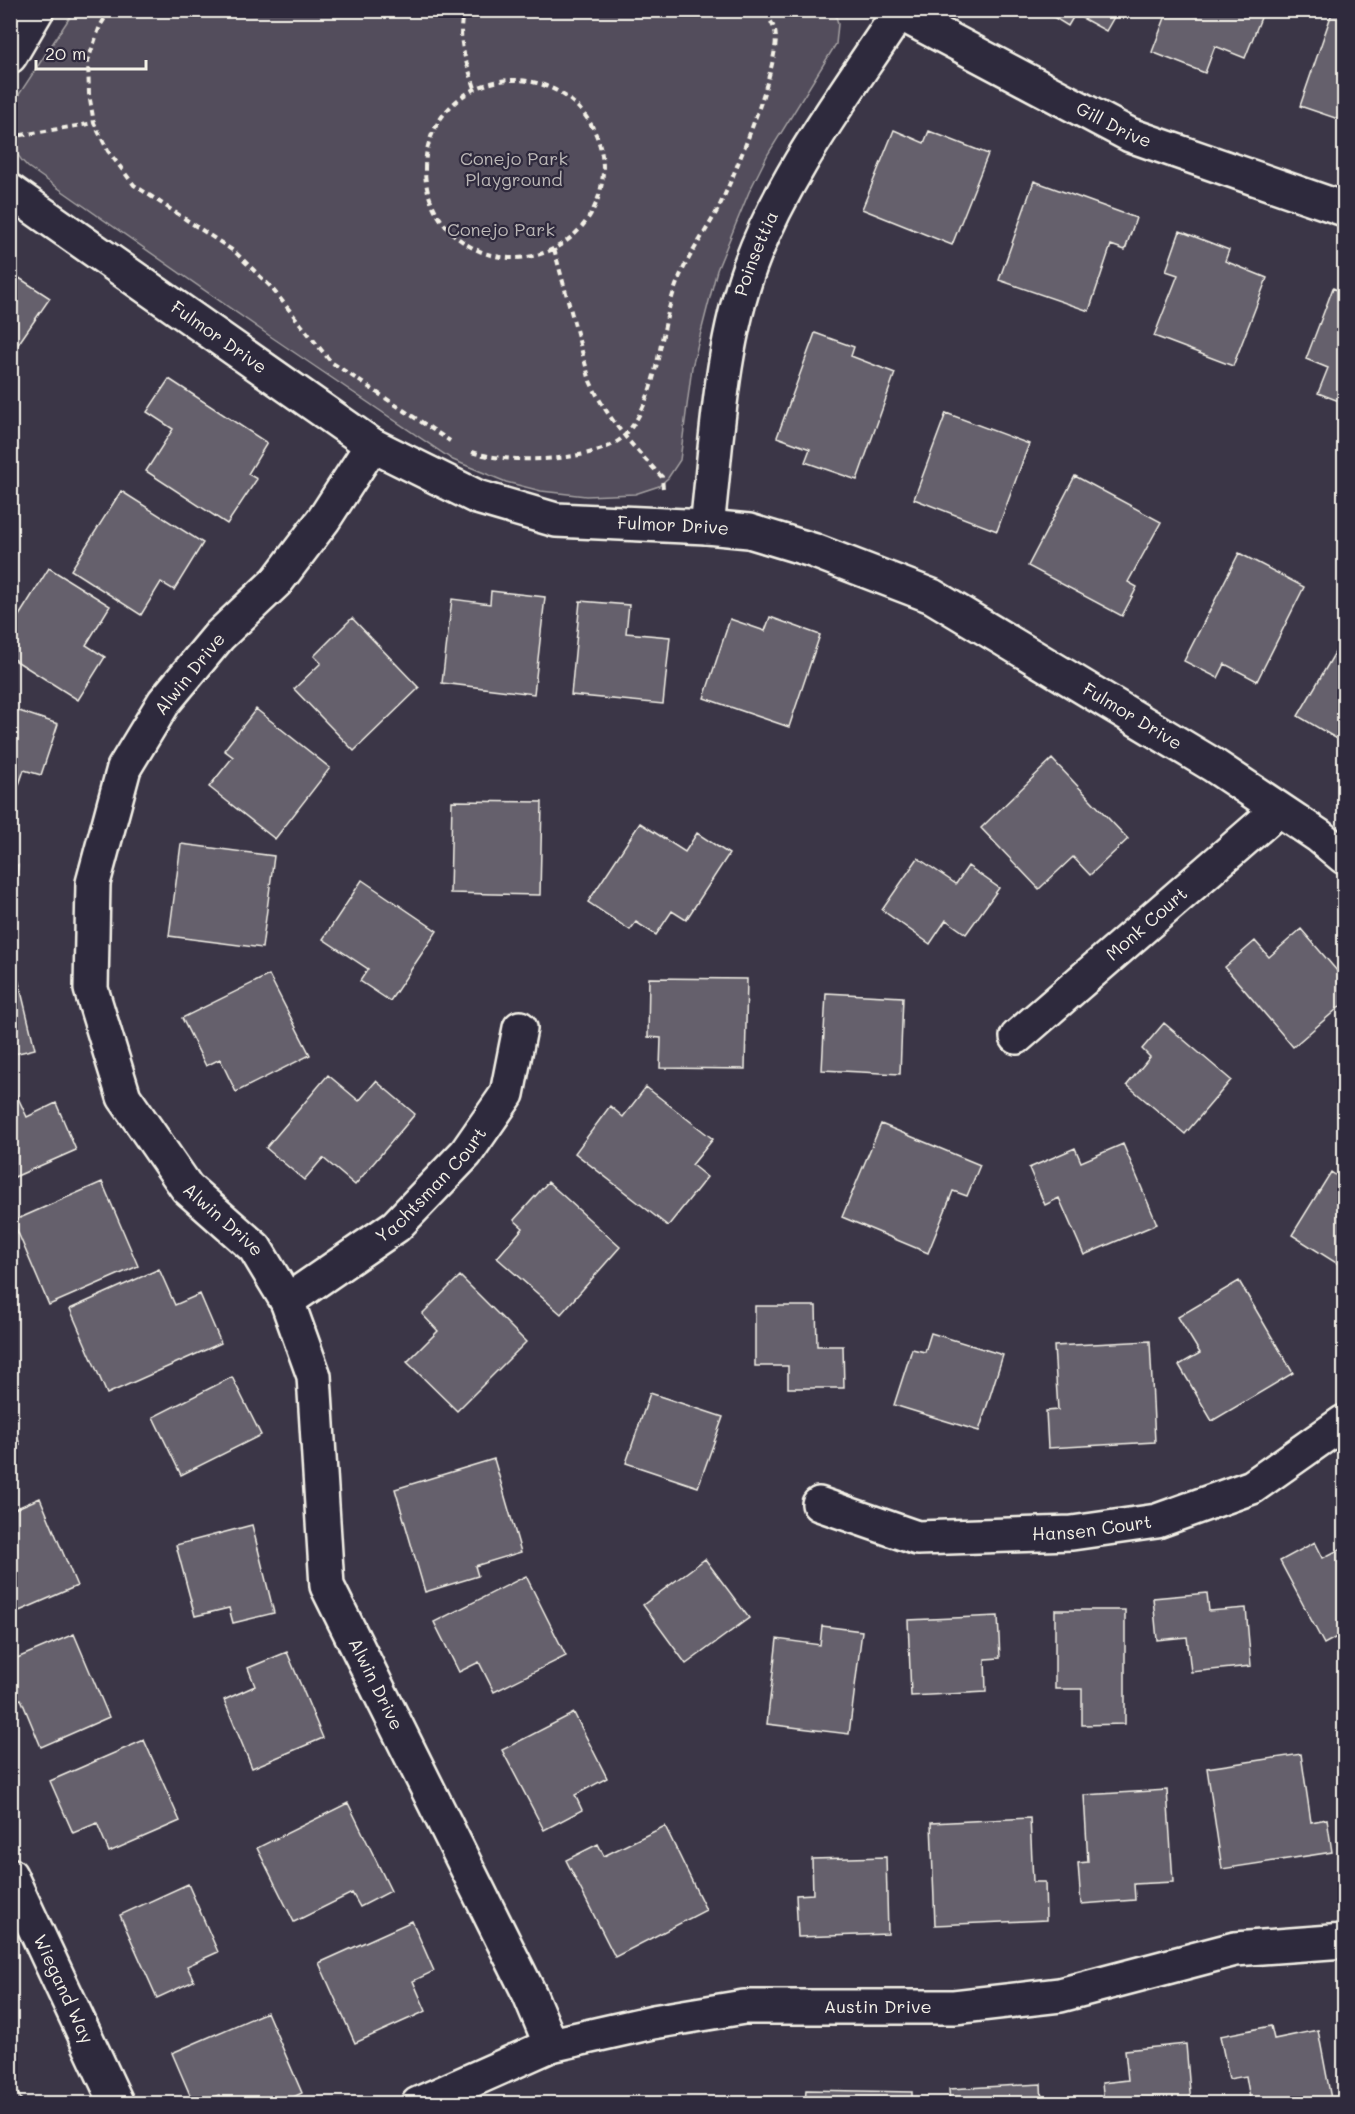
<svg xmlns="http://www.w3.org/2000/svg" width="1355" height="2114" font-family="Mali,sans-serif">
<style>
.green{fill:#534e5c;stroke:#a4a0a2;stroke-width:1.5}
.building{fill:#65616c;stroke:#f4f1e8;stroke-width:1.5}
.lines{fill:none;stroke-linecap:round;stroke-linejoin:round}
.minor-casing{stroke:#f4f1e8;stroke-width:38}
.path{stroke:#f4f1e8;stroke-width:4;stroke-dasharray:6 4.5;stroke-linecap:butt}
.minor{stroke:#2f2a3d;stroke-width:33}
.labels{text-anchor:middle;stroke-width:4.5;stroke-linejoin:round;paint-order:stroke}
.street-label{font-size:18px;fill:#f4f1e8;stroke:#2f2a3d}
.park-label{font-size:18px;fill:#bcb8b7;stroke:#2f2a3d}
</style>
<rect width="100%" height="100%" fill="#3b3647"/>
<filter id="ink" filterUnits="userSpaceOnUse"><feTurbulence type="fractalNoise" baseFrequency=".0167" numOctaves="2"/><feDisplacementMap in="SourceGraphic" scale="12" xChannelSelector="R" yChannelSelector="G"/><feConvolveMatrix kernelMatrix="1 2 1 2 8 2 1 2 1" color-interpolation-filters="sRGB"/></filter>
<g filter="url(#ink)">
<path class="green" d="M835,11l3,13 -2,20 -68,110 -19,38 -32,78 -25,97 -12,93 -12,18 -9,8 -24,8 -49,2 -45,-5 -35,-9 -53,-22 -186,-126 -239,-167c-18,-17 -25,-41 -14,-65l60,-91z"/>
<path class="building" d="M1042,10h76l-12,21 -31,-17 -7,12z
M1168,10h96l-19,48 -30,-12 -10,27 -53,-21z
M1333,10h11v111l-44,-15z
M894,130l30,13 5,-12 59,23 -36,91 -90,-36z
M1034,181l102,37 -11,32 -14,-5 -22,66 -90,-31z
M1180,231l49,19 -4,11 42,17 -34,88 -79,-30 24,-61 -12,-4z
M10,272l40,26 -40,58z
M1333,288l11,5v110l-26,-10 10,-25 -22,-9z
M815,333l39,14 -3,9 44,17 -38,107 -52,-18 5,-13 -33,-12z
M169,379l98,64 -19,31 9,5 -30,45 -81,-53 27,-42 -26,-17z
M946,413l83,31 -32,87 -83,-32z
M1075,476l86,46 -33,60 9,5 -15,29 -94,-50z
M121,491l82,52 -29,47 -13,-8 -20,33 -70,-45z
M1239,553l65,34 -47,94 -32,-17 -7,14 -34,-17z
M49,568l61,38 -24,39 19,12 -27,43 -68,-43v-27z
M491,591l54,6 -11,97 -92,-11 10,-84 38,5z
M580,601l49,4 -3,28 44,4 -7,67 -92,-9z
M770,617l50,18 -31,92 -85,-29 26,-79 35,12z
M352,618l67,70 -65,63 -60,-62 27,-26 -7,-7z
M1344,637v106l-46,-27z
M10,708l48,16 -17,51 -17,-5 -11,32 -3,-1z
M256,709l74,59 -55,71 -66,-52 24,-30 -9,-7z
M1052,759l76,80 -38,36 -17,-18 -34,32 -58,-61z
M452,801l90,1 -2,93 -90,-2z
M640,823l45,29 12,-19 32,21 -43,66 -14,-9 -16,24 -20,-13 -6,8 -42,-28z
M181,844l93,12 -12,92 -93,-12z
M918,858l38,26 12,-18 31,22 -33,46 -20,-14 -16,24 -48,-34z
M10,865h8l-4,36h-4z
M362,880l75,51 -47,70 -30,-20 8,-12 -45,-30z
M1301,929l43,50v24l-51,44 -68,-80 30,-26 14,16z
M14,962l21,87 -25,6v-92z
M269,975l41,80 -74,37 -16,-33 -14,7 -24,-48z
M649,978l98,1 -2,90 -85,-1 1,-30 -13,-1z
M826,993l77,4 -3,77 -78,-4z
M1164,1023l67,57 -46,54 -58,-49 23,-28 -8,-8z
M328,1075l31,26 17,-20 39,33 -60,71 -32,-27 -19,22 -38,-32z
M10,1081l17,36 29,-14 20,47 -66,29z
M646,1087l67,52 -21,26 15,12 -39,49 -93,-73 35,-47 13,11z
M881,1124l99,41 -13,31 -14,-5 -25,62 -86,-36z
M1123,1144l34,80 -73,31 -25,-57 -14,7 -16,-37 46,-20 6,14z
M1331,1172l13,9v87l-52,-33z
M102,1182l36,84 -89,39 -36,-84z
M548,1182l72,65 -59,67 -64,-56 26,-30 -9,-8z
M159,1269l16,36 25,-11 21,49 -114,51 -37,-85z
M460,1276l66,66 -69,69 -50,-49 31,-31 -16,-17z
M1239,1281l54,92 -81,48 -33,-56 21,-12 -22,-36z
M755,1306h61l1,40h26l1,42h-56v-22h-33z
M931,1333l72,22 -24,76 -85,-26 18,-56 13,3z
M1150,1341l5,101 -107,6 -2,-37 12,-1 -4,-64z
M232,1377l29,58 -80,40 -28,-58z
M650,1393l73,24 -25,70 -72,-24z
M10,1421l10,23 -10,4z
M494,1459l27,93 -46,14 3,10 -53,16 -30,-103z
M40,1498l37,88 -67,29v-104z
M252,1525l22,88 -41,10 -4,-15 -34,8 -19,-71z
M1315,1542l8,16 21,-11v86l-20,11 -44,-83z
M705,1559l44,59 -63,46 -43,-59z
M526,1576l40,80 -72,36 -15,-30 -20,10 -25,-50z
M1207,1593l2,18 37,-3 5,58 -60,6 -4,-35 -30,3 -4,-42z
M1055,1610h70v114l-43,1v-36h-27z
M998,1616l2,42 -15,1 1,33 -75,4 -3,-76z
M822,1626l40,5 -13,103 -82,-10 10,-85 43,6z
M74,1634l35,83 -68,30 -20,-48 -3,1 -8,-16v-23z
M287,1652l36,86 -71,30 -28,-68 31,-14 -7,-18z
M574,1713l33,65 -32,17 7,15 -38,20 -42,-80z
M144,1740l36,81 -71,31 -12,-29 -24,10 -23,-52z
M1301,1754l10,68 16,-3 5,33 -110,17 -15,-101z
M1167,1790l6,92 -39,2 1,16 -54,4 -3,-41 10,-1 -4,-67z
M348,1803l43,88 -31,16 -8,-14 -58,29 -37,-74z
M1030,1818l3,64h12l1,38 -111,5 -4,-102z
M665,1826l41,84 -91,47 -49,-97 32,-16 6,12z
M886,1857l2,77 -90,3 -2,-42 17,-1 -1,-35z
M188,1884l30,68 -31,14 7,15 -37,17 -37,-83z
M412,1921l22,50 -21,10 13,30 -71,32 -36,-80z
M267,2012l35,81 -23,11h-56l-4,-9 -25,9 -22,-51z
M1271,2026l3,13 44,-9 14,74h-81l-5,-28 -17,3 -9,-43z
M1186,2044l5,60h-87l-2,-21 26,-3 -3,-30z
M10,2074l13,30h-13z
M1041,2084l1,20h-92l-1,-15z
M806,2090l106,2v12h-107z"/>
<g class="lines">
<defs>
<g id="minor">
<path id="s1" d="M894,10l236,125 214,74"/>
<path d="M10,56l27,-46"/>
<path id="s2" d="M10,191l362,254 105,52 79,23 151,7 42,4 63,19 120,46 281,169 106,71 25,21"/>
<path id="s3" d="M372,445l-48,74 -47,62 -58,55 -55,66 -40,66 -31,115 -2,106 33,108 63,91 68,60 32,53 27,75 13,210 203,409 21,50"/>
<path id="s4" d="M707,527c10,-87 13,-178 43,-261 34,-92 95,-171 148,-252"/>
<path id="s5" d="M1017,1037l261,-227"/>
<path id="s6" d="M287,1301l109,-75 70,-73 41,-59 13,-66"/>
<path id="s7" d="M819,1504l98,34 155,-5 85,-12 95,-34 92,-65"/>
<path id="s8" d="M10,1875l107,229"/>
<path id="s9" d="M418,2104l133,-59 102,-23 91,-15h210l106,-12 175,-46 109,-8"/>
</g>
</defs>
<use href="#minor" class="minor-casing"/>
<path class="path" d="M110,10l-10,16 -12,34 1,34 5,29 14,28 26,34 101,67 35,34 61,76 119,79
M464,10c-8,29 2,51 11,78
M425 169a89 89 0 1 1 178 0a89 89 0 1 1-178 0Z
M10,137l84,-14
M554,249l36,132c17,38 44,67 72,96l1,12
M472,452c34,12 128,11 153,-17 36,-39 33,-108 54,-157 10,-23 26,-45 38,-67 15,-29 66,-153 58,-180 -2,-7 -7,-14 -10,-21"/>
<use href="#minor" class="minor"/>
</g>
</g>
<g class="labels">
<g class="street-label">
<text dy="6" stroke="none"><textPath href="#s1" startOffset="248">Gill Drive</textPath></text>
<text dy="6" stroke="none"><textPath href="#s4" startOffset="279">Poinsettia</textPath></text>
<text dy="6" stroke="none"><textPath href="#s2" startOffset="255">Fulmor Drive</textPath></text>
<text dy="6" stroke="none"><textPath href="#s2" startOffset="759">Fulmor Drive</textPath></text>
<text transform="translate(190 674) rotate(-51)" y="6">Alwin Drive</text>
<text dy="6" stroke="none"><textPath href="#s2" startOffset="1263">Fulmor Drive</textPath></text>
<text dy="6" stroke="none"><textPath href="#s5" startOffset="172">Monk Court</textPath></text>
<text dy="6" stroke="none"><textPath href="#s6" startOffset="186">Yachtsman Court</textPath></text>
<text dy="6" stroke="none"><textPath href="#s3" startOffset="906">Alwin Drive</textPath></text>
<text dy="6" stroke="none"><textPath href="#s7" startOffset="279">Hansen Court</textPath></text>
<text dy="6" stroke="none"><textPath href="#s3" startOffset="1410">Alwin Drive</textPath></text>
<text dy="6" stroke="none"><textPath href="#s8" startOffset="126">Wiegand Way</textPath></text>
<text dy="6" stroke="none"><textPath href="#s9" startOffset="476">Austin Drive</textPath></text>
</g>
<g class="park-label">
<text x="514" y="165">Conejo Park<tspan x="514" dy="21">Playground</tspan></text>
<text x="501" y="236">Conejo Park</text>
</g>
</g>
<rect width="1355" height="2114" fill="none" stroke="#2f2a3d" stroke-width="36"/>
<rect x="18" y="18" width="1319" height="2078" fill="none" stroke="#f4f1e8" stroke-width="2" filter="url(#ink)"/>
<path d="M36 60v9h110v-9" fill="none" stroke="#f4f1e8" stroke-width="3"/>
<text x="45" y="60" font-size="18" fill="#f4f1e8" stroke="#2f2a3d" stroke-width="4.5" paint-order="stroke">20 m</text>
</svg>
